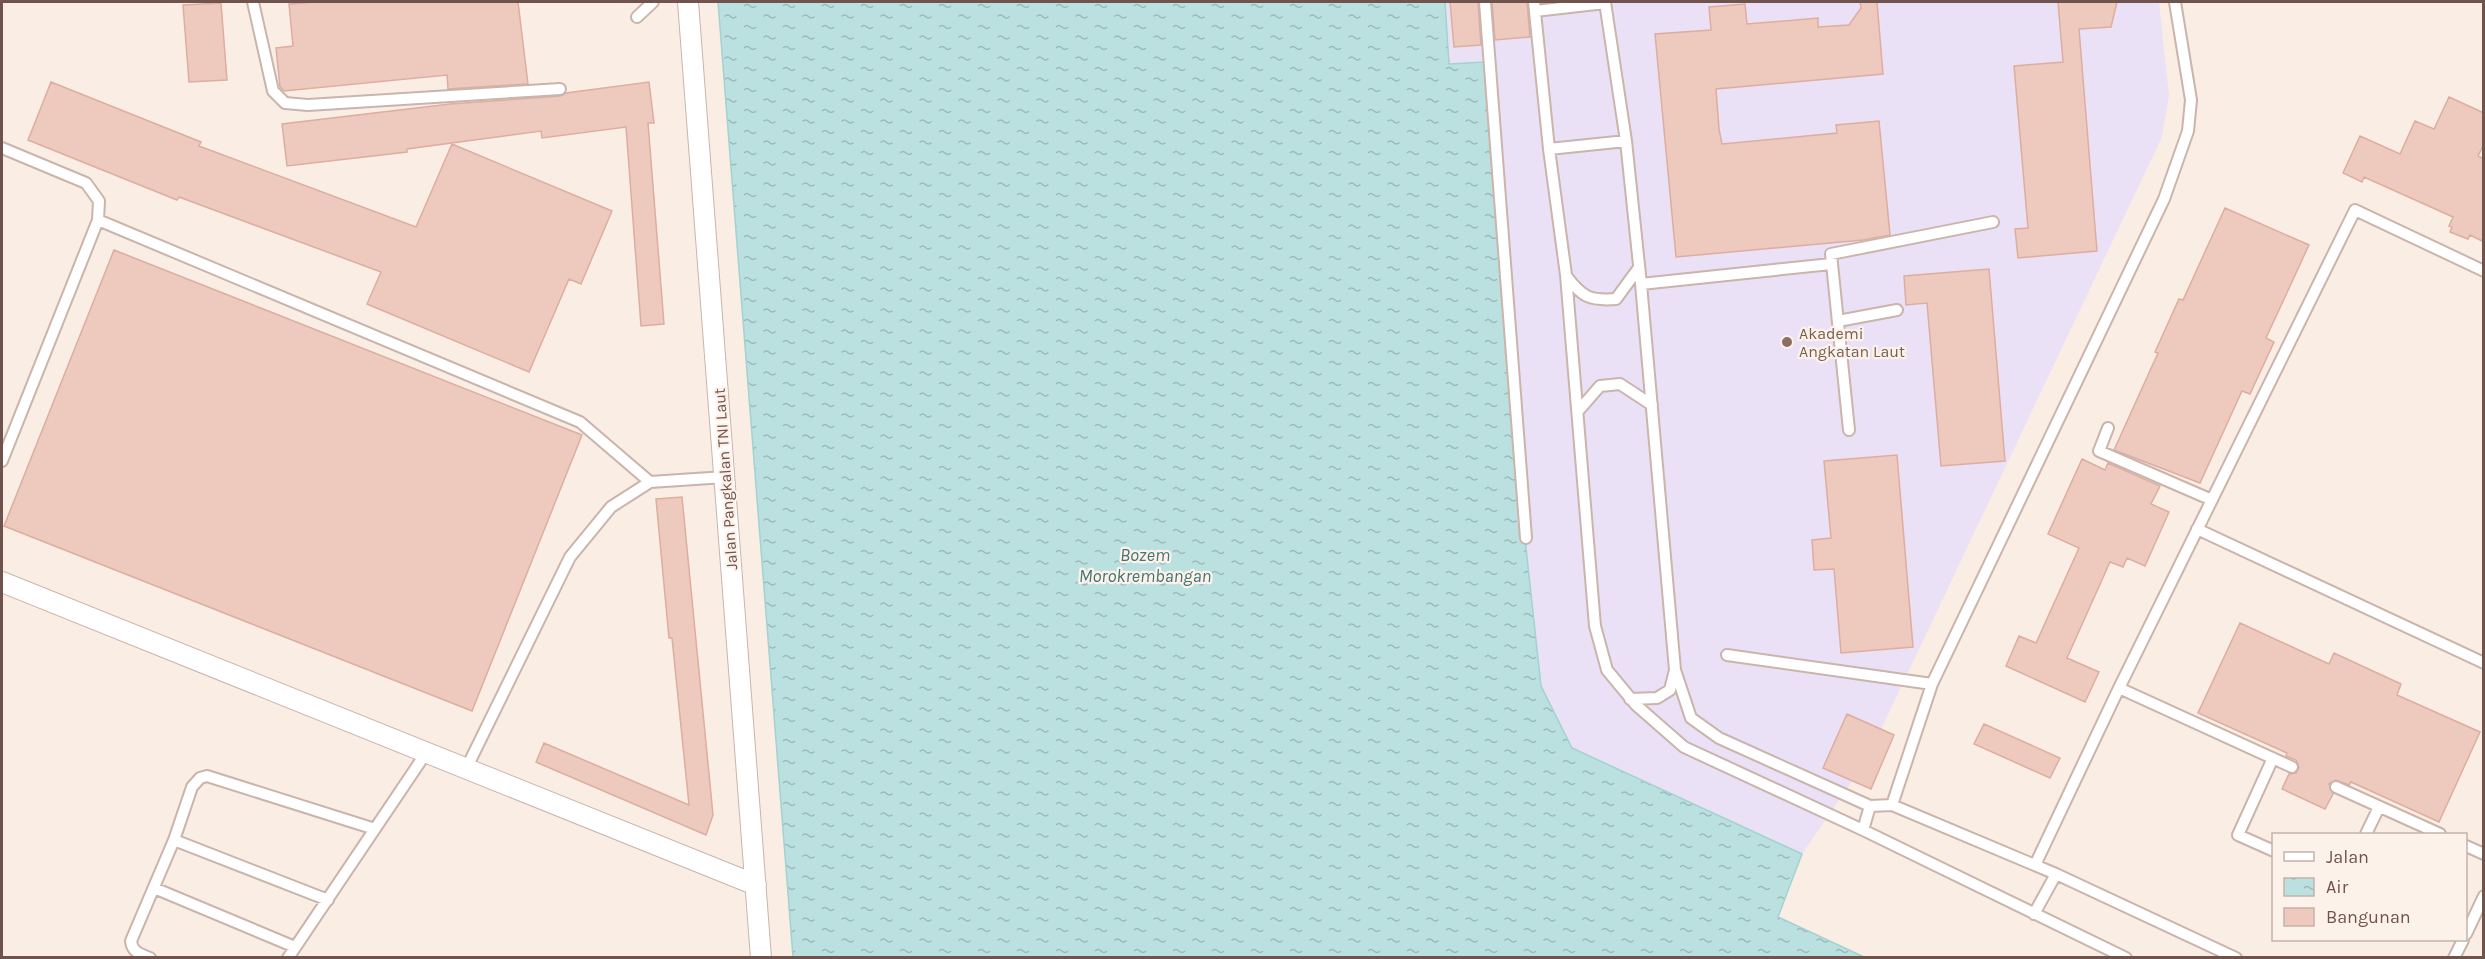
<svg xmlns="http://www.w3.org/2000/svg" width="2485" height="959" font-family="Karla,sans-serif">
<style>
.education{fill:#ebe1f6}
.water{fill:url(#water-ripples);stroke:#a2d2d1;stroke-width:1.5}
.building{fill:#edc9be;stroke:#deada0;stroke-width:1.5}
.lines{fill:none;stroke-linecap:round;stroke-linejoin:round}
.service-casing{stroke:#cab4ab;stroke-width:14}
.minor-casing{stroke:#cab4ab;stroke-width:22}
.service{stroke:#fff;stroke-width:10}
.minor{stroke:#fff;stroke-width:20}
.education-dot{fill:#8d6e63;stroke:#fdf2ea;stroke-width:2}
.labels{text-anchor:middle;stroke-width:4.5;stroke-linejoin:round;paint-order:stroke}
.education-label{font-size:16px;fill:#785e54;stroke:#fdf2ea;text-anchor:start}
.street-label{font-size:16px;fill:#70534c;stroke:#fdf2ea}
.water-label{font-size:18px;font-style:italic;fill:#427474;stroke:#fdf2ea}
</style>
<defs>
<pattern id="water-ripples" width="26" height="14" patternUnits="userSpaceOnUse" patternTransform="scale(1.5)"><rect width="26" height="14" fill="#bae1e0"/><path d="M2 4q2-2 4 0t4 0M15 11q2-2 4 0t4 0" fill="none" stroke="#9cb9b8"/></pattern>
</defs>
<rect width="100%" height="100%" fill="#faeee4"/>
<path class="education" d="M1445,2h714l10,93 -7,42 -296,624 -64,93 -230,-106 -31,-62 -15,-138 -42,-486 -35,2z"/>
<path class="water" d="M718,2h727l4,62 36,-2 41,486 15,138 31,62 230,106 -24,63 86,40h-1071z"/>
<path class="building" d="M316,2h202l10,82 -80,5 -1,-14 -163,16 -4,-4 -4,-39 17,-2 -4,-42z
M1450,2h28l3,43 -27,2z
M1492,2h35l3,35 -35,3z
M1860,2h17l6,72 -167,15 3,40 3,15 115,-11 -1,-8 43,-4 11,114 -27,5 -187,17 -21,-223 56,-4 -2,-23 36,-3 2,20 71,-6v9l31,-2 12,-17z
M2058,2h59l-6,25 -32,2 18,222 -79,7 -3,-29 13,-1 -14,-162 49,-4z
M221,3l6,77 -38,2 -6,-77z
M51,82l150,60 -2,4 217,81 36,-83 160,67 -31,73 -12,-5 -40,93 -162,-68 14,-32 -202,-75 -2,3 -149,-60z
M649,82l5,41h-6l16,201 -23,2 -15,-199 -84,11 -1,-7 -134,18v3l-120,14 -5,-42 168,-20 110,-8 6,-3z
M2449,97l35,16v31l-6,12 6,3v83l-14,-7 -2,4 -18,-7 2,-5 -3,-1 4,-9 -89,-40 -2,5 -19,-9 17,-37 40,18 15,-33 19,8z
M2225,208l84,37 -43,93 8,4 -24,52 -8,-3 -42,92 -86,-33 44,-97 -3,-1 24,-53 4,1z
M114,250l468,185 -110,276 -468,-185z
M1989,269l16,192 -64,5 -14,-163 -21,2 -2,-29z
M1897,455l16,192 -72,6 -7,-84 -20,1 -2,-30 19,-2 -7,-77z
M2082,459l23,11 3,-7 52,23 -9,18 18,8 -24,54 -18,-8 -4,9 -13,-5 -43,96 32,14 -14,30 -79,-36 13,-30 17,7 43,-95 -31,-14z
M682,497l31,318 -7,20 -170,-73 8,-19 145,62 -17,-167h-3l-13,-139z
M2240,623l89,41 5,-11 67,31 -4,11 83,37 -41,90 -88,-40 -2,3 -13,-5 -7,4 4,10 -8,15 -43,-20 7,-15 7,-1 3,-6 -3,-7 -10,-4 1,-3 -89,-40z
M1847,714l47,21 -23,54 -48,-21z
M1984,724l76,34 -10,20 -76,-34z"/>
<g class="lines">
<defs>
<path id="service" d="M253,2l20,89 12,12 23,2 252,-16
M1485,2l41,536
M1534,2l15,147 17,126 29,351 12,44 29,35 48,42 179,83 263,128
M1605,2l21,139 15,143 34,386 16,48 28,20 151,68 22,-1 164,69 180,84
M1535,11l70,-8
M637,17l16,-15
M2,148l84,35 13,18 -1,19 -96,241
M1549,149l77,-8
M98,220l482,202 70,60
M1567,277c15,20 23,24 49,22l22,-30
M1641,284l190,-20
M1838,321l59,-11
M1579,410l21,-24 20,-2 32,21
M2108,428l-9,23 113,49
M1849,430l-18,-176 162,-32
M2197,529l287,134
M1727,655l205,29
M2119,688l173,79
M1630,699l27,-1 13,-8 5,-20
M2273,758l-35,77 36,16
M467,767l103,-210 41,-50 39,-25 75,-5
M2336,787l104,47
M1892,805l40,-121 232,-485 24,-68 3,-31 -16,-98
M1863,830l7,-24
M2366,834l13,-27
M174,840l154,60
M2466,846l18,8
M2035,865l84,-177 236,-478 129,61
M154,888l141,59
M2034,914l22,-40
M2466,934l18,-38
M150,958c-10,-4 -18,-6 -19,-17l43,-101 18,-53 8,-9 7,-2 168,53
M288,958l138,-205
M2454,958l9,-18"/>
<path id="minor" d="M688,2l73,956
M2,582l754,303"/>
</defs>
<use href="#service" class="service-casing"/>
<use href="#minor" class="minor-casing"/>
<use href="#service" class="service"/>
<use href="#minor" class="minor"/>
</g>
<circle class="education-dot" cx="1787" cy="342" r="6"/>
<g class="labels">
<g class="education-label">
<text x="1799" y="339">Akademi<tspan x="1799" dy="18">Angkatan Laut</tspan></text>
</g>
<g class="street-label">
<text transform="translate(725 479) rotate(-94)" y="6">Jalan Pangkalan TNI Laut</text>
</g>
<g class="water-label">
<text x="1145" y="561">Bozem<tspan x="1145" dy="21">Morokrembangan</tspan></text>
</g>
</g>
<rect width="2485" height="959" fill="none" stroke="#70534c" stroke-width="6"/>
<rect x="2272" y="833" width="195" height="108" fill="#fdf2ea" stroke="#c5b2ab" stroke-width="1.5"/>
<rect x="2284" y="852" width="30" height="9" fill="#ffffff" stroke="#c5b2ab" stroke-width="1.5"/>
<text x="2326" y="863" font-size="18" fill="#70534c">Jalan</text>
<rect x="2284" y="878" width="30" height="18" fill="url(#water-ripples)" stroke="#c5b2ab" stroke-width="1.5"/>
<text x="2326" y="893" font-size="18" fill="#70534c">Air</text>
<rect x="2284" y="908" width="30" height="18" fill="#edc9be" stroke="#c5b2ab" stroke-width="1.5"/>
<text x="2326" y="923" font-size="18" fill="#70534c">Bangunan</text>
</svg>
